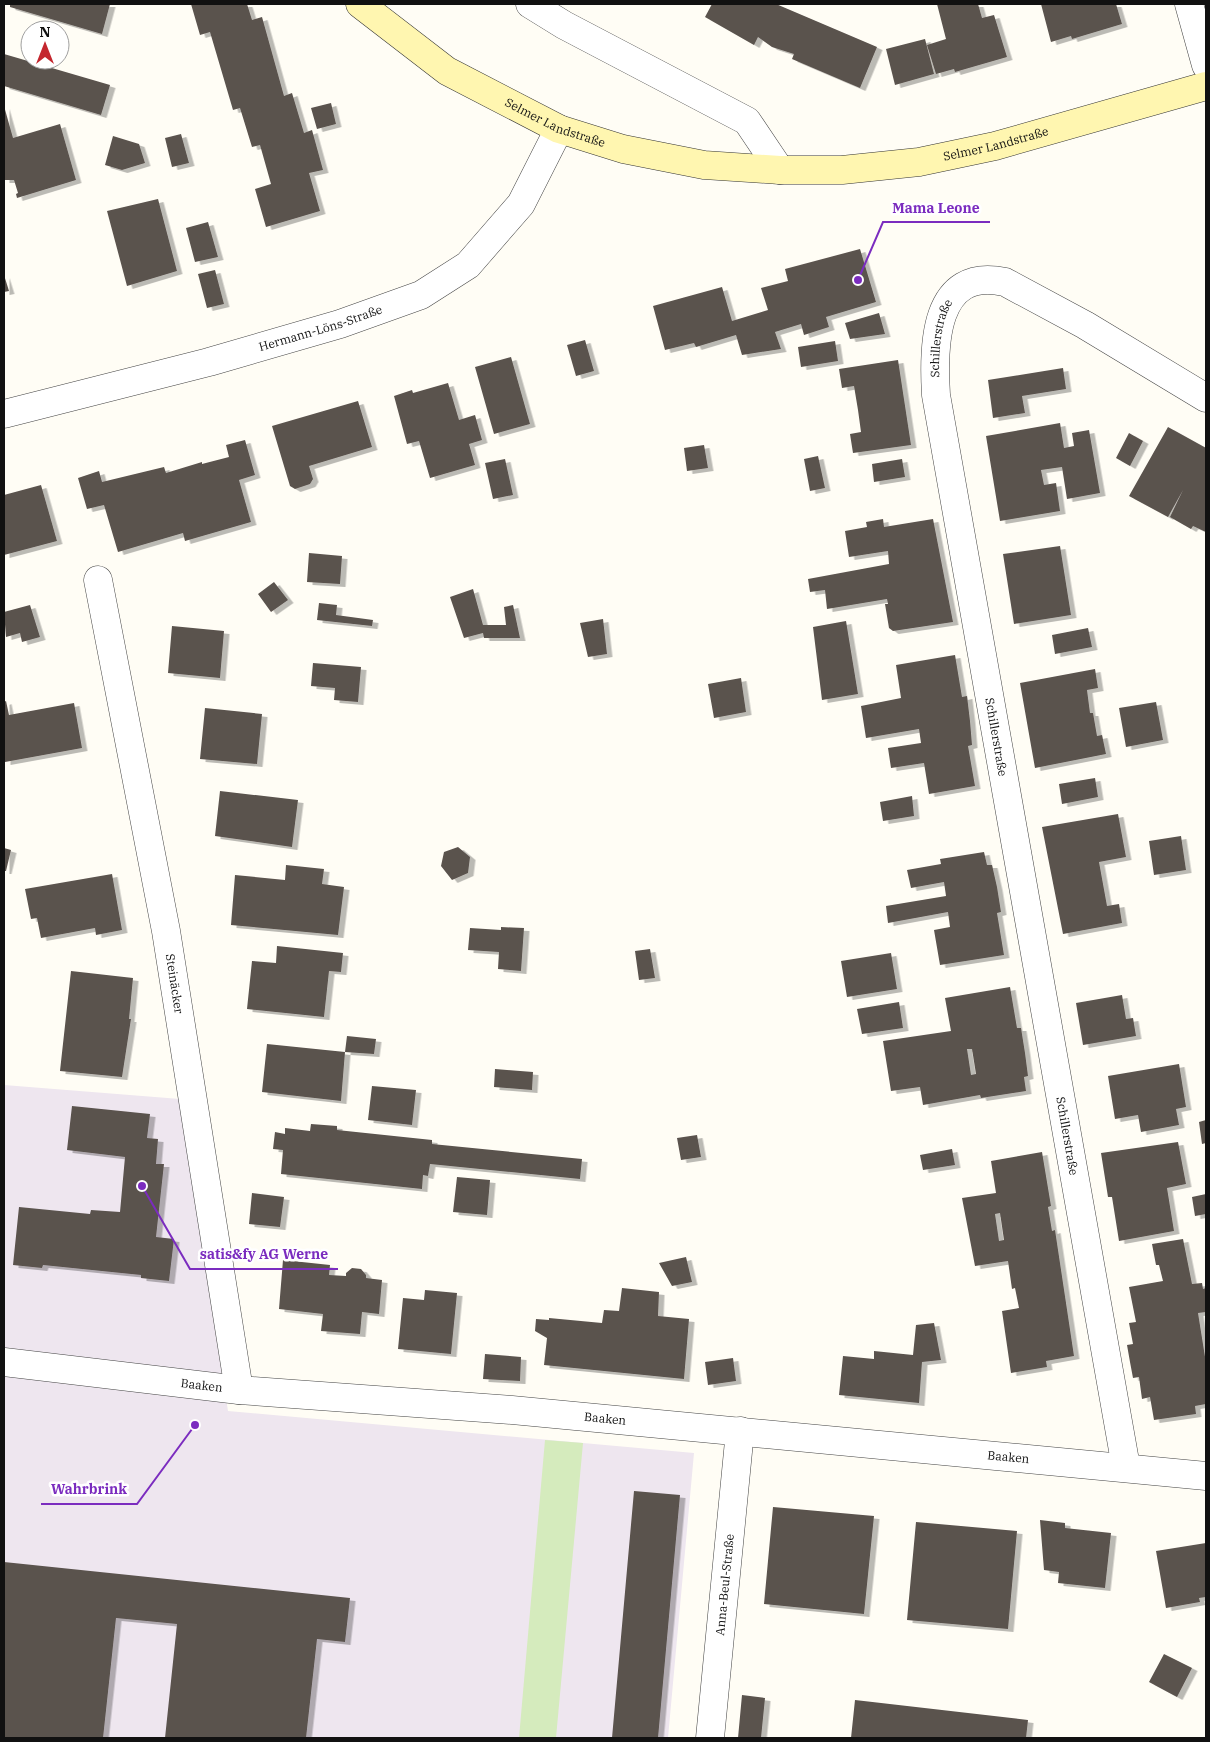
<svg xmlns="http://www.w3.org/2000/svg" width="1210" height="1742" font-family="'IBM Plex Serif',serif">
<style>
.industrial{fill:#eee6ef}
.green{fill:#d5ebbd}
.building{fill:#5a524d;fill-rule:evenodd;filter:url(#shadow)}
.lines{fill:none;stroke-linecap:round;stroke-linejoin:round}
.minor-casing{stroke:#444;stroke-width:29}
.tertiary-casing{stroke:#444;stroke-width:29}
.secondary-casing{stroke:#333;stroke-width:29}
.minor{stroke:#fff;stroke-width:28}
.tertiary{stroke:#fff;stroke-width:28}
.secondary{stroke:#fff6b0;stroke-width:28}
.labels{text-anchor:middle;stroke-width:5;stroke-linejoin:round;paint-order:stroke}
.street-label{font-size:12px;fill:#111;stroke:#fff}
.leader{fill:none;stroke:#7b2cbf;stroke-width:2}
.callout-dot{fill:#7b2cbf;stroke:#fff;stroke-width:2}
.callout-label{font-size:14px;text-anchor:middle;font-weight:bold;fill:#7b2cbf;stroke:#fff;stroke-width:5;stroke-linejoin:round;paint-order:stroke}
</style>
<defs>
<filter id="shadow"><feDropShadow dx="5.5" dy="3" stdDeviation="0" flood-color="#0004"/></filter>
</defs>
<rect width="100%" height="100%" fill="#fffdf5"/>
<path class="industrial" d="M4,1085l176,14 48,312 466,42 -26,285h-664z"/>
<path class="green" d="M545,1440l38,3 -27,295h-37z"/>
<path class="building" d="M10,4h100l-8,30 -92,-27z
M191,4h56l5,16 10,-3 22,79 8,-3 12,40 8,-3 11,40 -14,3 11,38 -54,16 -11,-38 16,-5 -11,-39 -8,2 -12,-39 -7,2 -23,-78 -10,3z
M712,4h64l101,43 -17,41 -68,-29 2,-5 -22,-7 -14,-10 -4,8 -49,-28z
M937,4h41l4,14 12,-3 13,42 -52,15 -1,-3 -18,5 -9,-29 19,-6z
M1041,4h75l6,20 -50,15 -1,-3 -20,6z
M925,39l9,35 -39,11 -9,-36z
M4,54l106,31 -9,30 -97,-29z
M331,103l5,21 -19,5 -6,-21z
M4,106l9,32 47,-14 16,56 -59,18 -1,-4 2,-1 -4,-13h-10z
M181,134l8,29 -17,4 -7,-29z
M113,136l26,8 6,19 -23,7 -17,-5z
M158,199l19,72 -50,15 -20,-75z
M208,222l10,35 -23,5 -9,-34z
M860,249l16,53 -50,15 3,10 -25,8 -3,-11 -26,8 6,17 -39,6 -6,-20 -40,12 -2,-4 -29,7 -12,-44 69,-19 10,34 36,-11 -7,-22 27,-7 -3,-12z
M215,270l9,34 -17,4 -9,-34z
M4,275l5,16 -5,1z
M879,313l6,21 -35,5 -5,-16z
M585,340l9,31 -18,5 -9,-31z
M835,341l3,20 -37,6 -3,-20z
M511,357l19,67 -36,10 -19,-67z
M898,360l13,85 -58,8 -3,-19 11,-2 -3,-22 -4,-24 -12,2 -3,-19z
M1063,368l3,21 -44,7 3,17 -32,5 -5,-38z
M448,383l11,37 16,-5 7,25 -13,4 6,21 -45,13 -11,-37 -12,3 -13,-48 18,-6 1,3z
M358,401l14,46 -63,19 4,13 -3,5 -15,5 -5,-3 -18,-60z
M1060,423l4,25 10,-2 -2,-13 17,-3 11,63 -33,6 -5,-32 -21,3 3,15 12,-2 4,28 -60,10 -14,-85z
M1168,427l38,21v84l-13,-6 -2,3 -21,-12 13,-27 -15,27 -39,-21z
M1129,433l14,8 -13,25 -14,-8z
M245,440l10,35 -16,5 12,42 -66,19 -2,-8 -65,19 -14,-47 -17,4 -9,-31 21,-7 3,11 62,-15 2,6 36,-11v2l27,-7 -3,-12z
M704,445l4,23 -21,3 -3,-23z
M818,456l7,32 -15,3 -6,-32z
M505,459l8,36 -20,4 -8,-36z
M902,459l3,18 -31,5 -2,-18z
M41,485l16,56 -53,14v-60z
M883,519l1,8 49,-8 20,103 -60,9 -4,-3 -4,-24h3l-1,-5 -60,10 -2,-19 -15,2 -2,-13 81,-15 -1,-13 -39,6 -4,-26 22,-4 -1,-5z
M1060,546l11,69 -57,9 -11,-70z
M309,553l33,3 -2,28 -33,-2z
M274,582l14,18 -17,12 -13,-18z
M473,589l10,36h23l-2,-18 9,-2 7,33h-36l-1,-5 -19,5 -14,-41z
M319,603l18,2 -1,10 37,5 -1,6 -55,-6z
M30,605l10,32 -18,5 -2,-9 -14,4 -2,-25z
M603,619l4,35 -19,3 -8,-34z
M846,621l12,73 -36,6 -9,-73z
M172,626l52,5 -4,47 -52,-5z
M1088,628l4,19 -37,7 -3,-19z
M955,655l7,42 5,-1 3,25 2,24 -4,1 7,40 -46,8 -5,-31 -33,5 -3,-20 33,-5 -2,-14 -53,9 -5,-32 40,-8 -5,-33z
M313,663l48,4 -3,35 -24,-2 1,-12 -24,-2z
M1095,669l3,19 -11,2 3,23h3l4,23 5,-1 4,19 -71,14 -15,-85z
M741,678l5,34 -32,6 -6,-34z
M6,701l3,14 65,-12 8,45 -77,14 -1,-60z
M1156,702l7,38 -37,7 -7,-39z
M205,708l57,6 -5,50 -57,-5z
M1095,778l3,19 -36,7 -3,-20z
M220,791l78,9 -6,47 -77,-11z
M912,796l2,20 -31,5 -3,-19z
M1118,814l8,43 -27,5 8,44 12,-2 3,19 -59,11 -21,-107z
M1181,836l5,34 -32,5 -5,-34z
M458,847l12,10 -2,16 -16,7 -11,-14 3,-14z
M4,848l7,2 -5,21h-2z
M984,852l3,13h5l5,22 4,25 -4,1 7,42 -64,10 -6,-35 16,-3 -2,-15 -60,11 -2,-17 60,-10 -2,-14 -33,6 -4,-18 34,-6 -1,-5z
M286,865l38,4 -2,15 22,3 -6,48 -107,-10 4,-50 50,5z
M112,874l10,56 -26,5 -1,-7 -54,10 -4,-20 -6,1 -6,-30z
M501,927l23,1 -3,43 -23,-2 1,-17 -31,-2 2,-22 31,2z
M277,946l66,7 -2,19 -12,-1 -5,46 -77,-8 5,-48 24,2z
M650,949l5,29 -16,2 -4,-29z
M891,953l6,36 -50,8 -6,-36z
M71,971l62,7 -4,41h2l-9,58 -62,-6z
M1010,987l7,41h4l4,25 3,23 -4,1 2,14 -45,7 -1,-3 -57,10 -3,-18 -29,4 -8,-50 68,-10 -6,-33zM967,1049h5l4,25 -5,1z
M1122,995l4,24 7,-1 3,18 -53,9 -7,-42z
M899,1002l4,26 -41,6 -5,-25z
M347,1036l29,3 -2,15 -29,-2z
M267,1044l78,8 -4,49 -79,-9z
M1179,1064l7,43 -10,2 3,16 -38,7 -3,-17 -23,4 -7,-43z
M495,1069l38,3 -1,18 -38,-3z
M372,1086l44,4 -4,35 -44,-5z
M72,1106l78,8 -3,24 11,1 -2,25h8l-8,73 18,2 -5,42 -28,-3v-3l-98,-10 -1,3 -29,-3 6,-58 71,7 1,-4 29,2 5,-55 -58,-7z
M1206,1120v23l-4,1 -3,-22z
M311,1124l26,2v4l95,10v4l150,15 -2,20 -150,-15 -2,12 -5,-1 -1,14 -141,-15 2,-24 -10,-1 2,-17 10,2v-6l25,3z
M697,1135l4,22 -20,3 -4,-22z
M1178,1142l8,42 -19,4 7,43 -55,10 -7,-44h-4l-7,-44z
M952,1149l3,16 -32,5 -3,-15z
M1042,1152l9,54 -3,1 4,24 3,-1 19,126 -28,5 1,6 -36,6 -9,-62 17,-3 -4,-20 -3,1 -4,-28 -33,5 -13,-68 34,-5 -5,-32zM1000,1213l4,27 -5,1 -4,-27z
M457,1177l33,3 -3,35 -34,-3z
M252,1193l32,4 -4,30 -31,-3z
M1206,1194v20l-11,2 -3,-19z
M1183,1239l9,45 10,-1 1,6 3,-1v24l-8,1 8,50v41l-11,2 1,8 -42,6 -4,-23 -8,2 -3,-22 -6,1 -3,-16 -3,-17 6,-1 -4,-21 7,-1 -7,-35 34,-6 -4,-16h-3l-4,-21z
M686,1257l6,25 -20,4 -13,-23z
M283,1260l47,5 -1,10 17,1v-3l6,-5 9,1 5,6v3l16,2 -3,34 -17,-2 -2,22 -39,-3 2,-17 -44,-5z
M622,1288l37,4 -1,24 31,3 -5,60 -140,-14 3,-27 -12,-7 1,-12 13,1v-2l53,5 2,-13 15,1z
M425,1290l32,3 -6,61 -53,-5 5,-51 21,2z
M934,1323l7,37 -19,2 -3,41 -80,-8 4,-39 31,3v-8l39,4 3,-30z
M485,1354l36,3 -1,24 -37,-2z
M733,1358l3,23 -28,4 -3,-23z
M634,1491l46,4 -22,243h-46z
M773,1507l101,9 -10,98 -100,-10z
M1040,1520l25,3v5l46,5 -6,55 -47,-5 1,-11 -15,-2z
M916,1522l101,9 -9,98 -101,-9z
M1206,1543v54l-7,1 1,4 -34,6 -10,-57z
M4,1562l346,36 -5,44 -28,-3 -11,99h-141l12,-114 -61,-6 -13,120h-99z
M1164,1654l28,14 -15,29 -28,-15z
M742,1695l23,3 -4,40h-23z
M855,1700l173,20 -2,18h-175z"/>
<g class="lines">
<defs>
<g id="minor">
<path d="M530,4l34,21 183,96 33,49"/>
<path id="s1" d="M4,414l205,-52 131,-38 81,-29 47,-30 53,-61 38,-75"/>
<path id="s2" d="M98,580l68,351 73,459"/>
<path id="s3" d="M4,1362l235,28 273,20 694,66"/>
<path id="s4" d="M1126,1467l-190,-1072c-3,-48 -3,-129 69,-113l80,43 121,73"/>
<path id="s5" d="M710,1738l30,-307"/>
</g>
<path id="tertiary" d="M1189,4l17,61"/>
<g id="secondary">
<path id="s6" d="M360,4l87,67 112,58 64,20 81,16 76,5h62l77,-8 76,-16 211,-60"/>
</g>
</defs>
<use href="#minor" class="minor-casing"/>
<use href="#tertiary" class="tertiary-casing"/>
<use href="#secondary" class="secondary-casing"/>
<use href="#minor" class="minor"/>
<use href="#tertiary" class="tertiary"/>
<use href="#secondary" class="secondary"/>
</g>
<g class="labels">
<g class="street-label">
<text dy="4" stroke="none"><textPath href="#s6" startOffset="230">Selmer Landstraße</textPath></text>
<text dy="4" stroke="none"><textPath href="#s6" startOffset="680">Selmer Landstraße</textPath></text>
<text dy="4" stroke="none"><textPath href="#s1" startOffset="328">Hermann-Löns-Straße</textPath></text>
<text dy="4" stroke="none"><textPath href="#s4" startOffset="1146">Schillerstraße</textPath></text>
<text transform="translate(996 737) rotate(80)" y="4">Schillerstraße</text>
<text dy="4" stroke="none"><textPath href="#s2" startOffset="411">Steinäcker</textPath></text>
<text transform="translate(1067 1136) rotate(80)" y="4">Schillerstraße</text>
<text dy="4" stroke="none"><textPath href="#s3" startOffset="199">Baaken</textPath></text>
<text dy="4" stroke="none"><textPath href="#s3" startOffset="604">Baaken</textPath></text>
<text dy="4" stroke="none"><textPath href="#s3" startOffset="1009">Baaken</textPath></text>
<text dy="4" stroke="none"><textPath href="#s5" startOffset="154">Anna-Beul-Straße</textPath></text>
</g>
</g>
<path class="leader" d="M858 280L883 222H990M142 1186L190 1269H338M195 1425L137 1504H41"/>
<g class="callout-dot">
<circle cx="858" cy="280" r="5"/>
<circle cx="142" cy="1186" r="5"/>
<circle cx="195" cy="1425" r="5"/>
</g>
<g class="callout-label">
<text x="936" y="213">Mama Leone</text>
<text x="264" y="1259">satis&amp;fy AG Werne</text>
<text x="89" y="1494">Wahrbrink</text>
</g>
<rect width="1210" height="1742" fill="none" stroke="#111111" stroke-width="10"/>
<g transform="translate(45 45)"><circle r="24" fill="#ffffff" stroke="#a0a0a0"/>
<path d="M0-4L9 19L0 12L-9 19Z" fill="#c4262e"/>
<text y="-8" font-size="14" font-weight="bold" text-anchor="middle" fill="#111111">N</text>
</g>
</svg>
